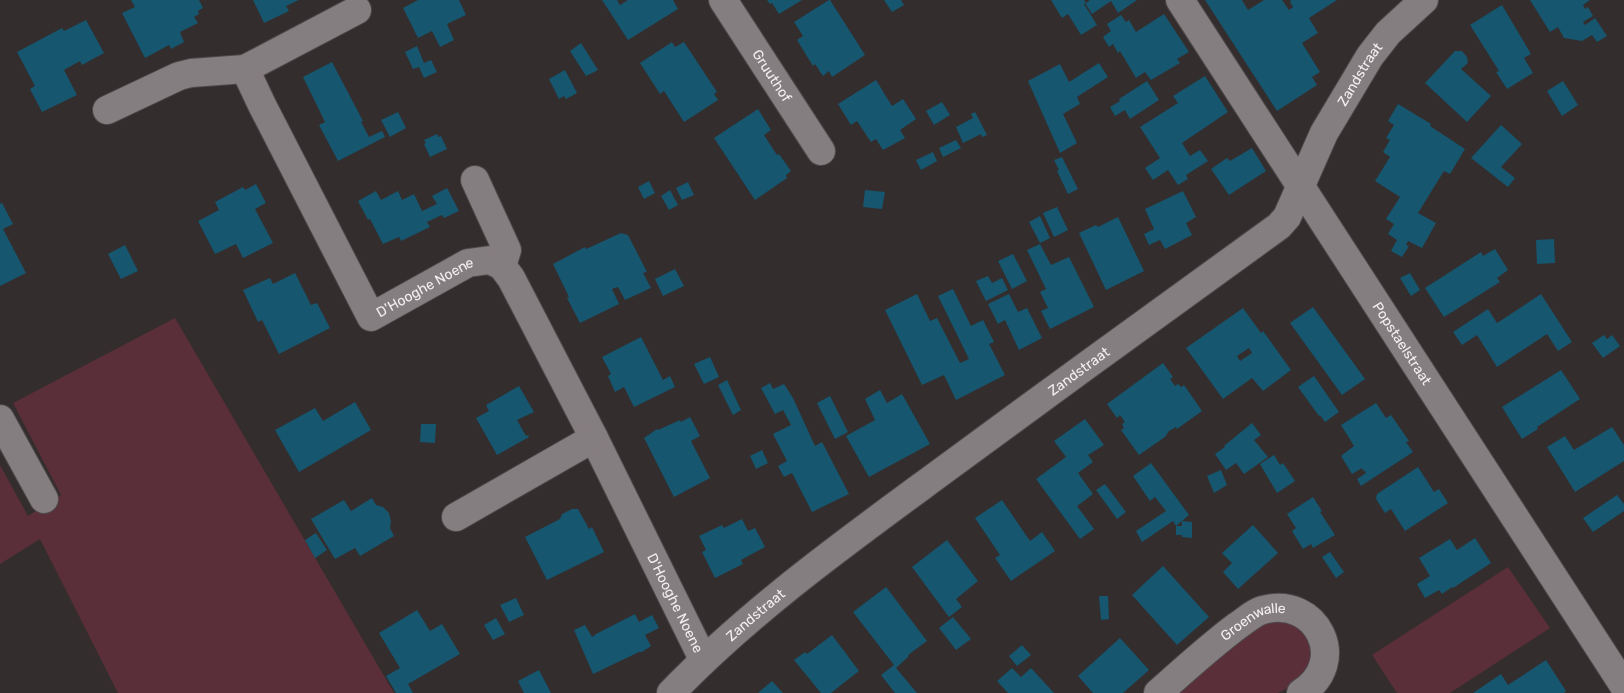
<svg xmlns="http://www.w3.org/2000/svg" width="1624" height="693" font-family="Rubik,sans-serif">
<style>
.green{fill:#5a2f3a}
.building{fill:#16566e;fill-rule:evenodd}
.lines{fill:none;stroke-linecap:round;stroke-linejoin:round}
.minor-casing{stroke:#4e4a4b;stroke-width:30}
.minor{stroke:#857e80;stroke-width:28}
.labels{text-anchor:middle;stroke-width:4;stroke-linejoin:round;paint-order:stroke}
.street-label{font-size:14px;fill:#f3eff0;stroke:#292425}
</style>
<rect width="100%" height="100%" fill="#332d2e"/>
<path class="green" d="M175,318l219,375h-276l-78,-154 -40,25v-99l28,51 33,-21 -48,-92z
M1508,567l42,61 -100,65h-53l-25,-38z
M1266,618h28l23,30 -18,34 -21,11h-106z"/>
<path class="building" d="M131,0h68l4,8 -5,3 1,3 -5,3 4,6 -18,9 4,10 -13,7 -2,-4 -24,13 -23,-45 13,-6z
M253,0h46l-13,6 3,5 -25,12z
M418,0h41l7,15 -19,9 7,16 -14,7 -8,-16 -14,7 -15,-30z
M602,0h15l3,5 8,-5h45l5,9 -50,31z
M767,0h35l-23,14 -7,-11 -2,1z
M829,0h1l35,55 -33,22 -3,-6 -6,5 -8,-12 -2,2 -16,-26 6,-4 -9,-14z
M884,0h17l3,5 -12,7z
M1051,0h33l2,3 4,-3h47l-19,13 -7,-12 -19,13 -7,-11 -1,1 13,21 -16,10 -13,-21 -6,4z
M1205,0h37l6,10 16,-10h18l7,10 4,-3 -3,-5 1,-2h46l-28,18 9,15 -16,10 18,29 -8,5 5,8 -40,26z
M1530,0h60l-7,5 2,4 3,-2 5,9 -10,6 2,3 10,-7 12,18 -10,6 -5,-7 -10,6 -18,-3 -6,-11 -8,5z
M1502,5l29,49 -7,4 9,15 -26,16 -11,-17 3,-1 -29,-46z
M1164,14l25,38 -12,7 3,4 -29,17 -6,-8 -9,6 -16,-27 -2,2 -5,-9 -4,3 -6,-10 8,-6 -4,-7 14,-9 5,7 3,-2 7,12z
M86,20l18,33 -22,12 -2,-4 -16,9 13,25 -35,17 -12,-23 5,-3 -18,-34 45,-24 2,3z
M672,42l3,5 9,-5 33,50 -3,2 4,6 -34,22 -20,-31 -4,3 -20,-31z
M581,43l17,27 -12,6 -16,-25z
M417,46l7,17 7,-3 6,12 -13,6 -5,-11 -6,2 -8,-17z
M1455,51h7l5,6 1,6 -7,6 30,27 -24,26 -42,-39z
M332,62l31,59 -2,1 8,15 13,-6 3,6 -47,24 -19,-36 6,-3 -22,-45z
M1099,63l9,14 -31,20 3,7 -17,10 14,29 -17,10 -32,-72 32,-17 9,18z
M565,70l12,23 -11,6 -2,-3 -5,3 -10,-20z
M1205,76l23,36 -46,31 8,13 10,-6 8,11 -22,14 2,4 -10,6 -10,-15 -15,10 -8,-12 15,-10 -20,-31 38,-24 -5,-7z
M876,80l16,26 11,-7 13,20 -16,11 5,8 -22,12 -7,-11 -5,3 -14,-21 -6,4 -13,-21z
M1147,81l12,19 -29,19 -5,-9 -10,6 -5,-9 10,-6 -1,-2z
M1563,81l15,24 -16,11 -15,-25z
M942,102l8,13 -16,10 -8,-14z
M1398,104l33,20 -1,2 35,23 -15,25 -6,-3 -26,42 18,10 -14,25 -14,-7 -2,4 3,1 -7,11 -11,-6 6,-11 -9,-6 6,-10 -8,-5 14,-22 -25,-16 15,-24 -7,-5 7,-12 -4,-2 8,-13 -6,-4z
M758,109l13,21 -7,5 13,20 2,-1 12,17 -5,4 1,3 -32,22 -41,-62z
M398,112l8,16 -16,9 -9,-17z
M975,112l12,23 -5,2 -1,-3 -18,9 -7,-16 17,-9 -2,-4z
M1501,125l21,19 -21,23 14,11 -7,9 -37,-29z
M437,134l1,3 3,-1 6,13 -17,8 -6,-13 2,-1 -2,-3z
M956,140l5,8 -18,9 -4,-9z
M1252,148l14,23 -37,24 -18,-26 16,-11 3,3z
M933,152l4,9 -16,9 -5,-10z
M1062,157l16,32 -10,5 -11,-23 2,-1 -5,-10z
M649,181l6,12 -11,6 -6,-12z
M688,182l6,13 -12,5 -6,-12z
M256,184l10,19 -11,6 18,34 -30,15 -7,-14 -21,10 -17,-33 21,-11 -4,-8 28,-15 2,3z
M447,188l12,23 -15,7 -2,-3 -15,7 3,5 -29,14 -2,-4 -16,7 -13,-25 -2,1 -10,-19 18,-10 5,9 17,-9 4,9 12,-6 8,17 15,-7 -5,-8z
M670,190l8,15 -9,5 -8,-14z
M865,190l20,2 -3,17 -19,-2z
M1183,191l13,26 -10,6 6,12 -27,14 -5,-9 -11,5 -5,-11 10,-5 -9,-20z
M2,203l11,21 -10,5 23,44 -26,13v-82z
M1057,207l11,23 -14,7 -11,-24z
M1040,216l10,22 -10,5 -11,-21z
M1118,217l26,54 -38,19 -27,-57 17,-8 2,2z
M621,233l7,2 3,6 16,31 -4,1 8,15 -26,12 -7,-13 -6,2 7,15 -39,19 -13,-25 2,-1 -16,-33 32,-17 1,2z
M1554,239l1,24 -18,1 -1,-24z
M1040,244l11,21 18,-8 25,50 -44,22 -9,-18 7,-3 -8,-16 6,-3 -19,-39z
M125,245l13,26 -17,8 -13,-25z
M1495,249l13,21 -11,8 3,4 -56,35 -19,-29 56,-36 2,4z
M1013,254l14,27 -15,8 -14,-28z
M675,269l9,17 -21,10 -8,-17z
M295,273l16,32 6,-2 13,25 -51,26 -17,-34 -4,2 -15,-32 27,-12 3,6z
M1410,273l10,17 -9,6 -11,-18z
M988,276l4,7 10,-5 6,12 -22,11 -10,-20z
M953,289l18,37 12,-6 11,22 -5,2 16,31 -49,25 -12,-25 -22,10 -37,-75 32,-16 13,27 7,-3 23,45 9,-4 -31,-63z
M1009,294l9,18 9,-4 15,30 -23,12 -14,-30 -7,4 -10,-20z
M1541,294l31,48 -14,9 -11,-17 -50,33 -20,-32 -15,10 -9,-13 35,-23 9,14z
M1313,307l52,72 -23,16 -52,-72z
M1243,308l18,25 2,-2 28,39 -28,21 -11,-13 -29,21 -37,-51zM1249,348l3,5 -12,8 -3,-5z
M1604,335l3,4 5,-4 8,11 -17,12 -11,-15z
M641,337l22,43 7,-4 5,11 -41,20 -10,-20 -9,5 -7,-16 3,-2 -9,-17z
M710,357l9,20 -15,7 -10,-20z
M1163,363l10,14 -3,2 5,7 3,-2 3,3 3,-2 18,26 -25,18 -1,-2 -7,4 -4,6 -26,18 -18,-25 3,-2 -2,-4 3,-2 -5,-7 -3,3 -10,-14z
M1561,370l19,29 -43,28 1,2 -16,10 -20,-32z
M1314,376l25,36 -14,10 -5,-7 -1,1 -21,-29z
M727,380l14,30 -8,5 -15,-30z
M770,383l3,6 11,-5 9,14 22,48 7,-4 27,52 -37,18 -20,-39 -8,4 -6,-11 9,-5 -14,-27 18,-9 -8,-15 -8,4 -14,-26z
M519,386l15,26 -17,8 9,16 2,-1 1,2 -32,18 -21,-37 13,-7 -3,-6z
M880,390l7,13 15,-9 28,50 -61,33 -23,-41 29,-16 -10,-21z
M830,396l18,36 -13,7 -18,-36z
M355,402l16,28 -72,42 -24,-42 40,-22 8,13z
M1376,403l10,15 5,-3 18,26 -3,1 7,10 -52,34 -4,-7 9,-6 -2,-3 -1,1 -1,-3 -10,6 -11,-18 13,-10 -13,-21z
M690,417l10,19 -9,5 19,37 -36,19 -30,-59 13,-9 1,1 22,-10 1,2z
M1085,419l19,26 -16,10 5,7 -15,11 15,21 -16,12 17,23 -14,10 -44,-60 30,-22 -12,-16z
M1252,423l9,12 -7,5 14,17 -24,17 -8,-11 -10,7 -11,-16 10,-7 -1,-1z
M421,424h15l-1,19 -15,-1z
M1612,427l12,18v16l-49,31 -28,-45 18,-11 9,14z
M762,450l6,13 -12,6 -6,-13z
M1274,455l6,10 3,-2 12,18 -18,12 -17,-29z
M1151,463l38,52 -13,11 -3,-5 -31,21 -6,-11 30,-20 -11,-14 -5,4 -17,-25z
M1418,467l16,25 5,-3 9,14 -43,28 -14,-22 -6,4 -9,-14 1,-5z
M1221,470l6,15 -13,8 -7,-17z
M1105,484l21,28 -9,7 -21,-29z
M1617,495l7,9v7l-31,21 -10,-14z
M1313,497l9,14 -2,1 15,23 -22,13 -2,-4 -8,5 -11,-18 4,-3 -9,-14z
M372,498l4,7 7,2 6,6 2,9 -1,6 4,8 -34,20 -5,-8 -20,11 -24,-40 33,-19 7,11z
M1002,500l28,41 12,-9 13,19 -44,30 -16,-23 5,-3 -25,-37z
M572,509h6l11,20 3,-2 12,25 -57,28 -22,-43 35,-18 2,-5z
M742,519l6,12 7,-3 10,19 -24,13 2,4 -28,14 -13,-26 4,-2 -7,-14 23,-11 2,3z
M1182,521l10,1v16l-10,-1v-2h-6v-9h6z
M1253,525l25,28 -40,36 -15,-17 9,-9 -10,-10z
M316,533l11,17 -12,8 -10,-18z
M1475,538l16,25 -38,25 -1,-1 -10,7 -3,-4 -14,8 -8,-14 13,-8 -11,-18 31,-19 7,11z
M947,540l31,41 -22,18 6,8 -13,10 -37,-50z
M1330,552l14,20 -8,6 -14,-21z
M1163,566l46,51 -32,28 -45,-50z
M886,587l41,54 -19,14 1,1 -13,12 21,25h-22l-14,-18 13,-10 -41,-53z
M1099,596h9l1,23 -8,1z
M516,598l8,17 -15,7 -9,-17z
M417,610l13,21 12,-7 18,30 -52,30 5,9h-17l-10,-17 14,-8 -21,-35z
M635,614l4,8 13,-7 7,13 -14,7 6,11 -9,6h-3l-46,22 -19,-44 11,-5 7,12 4,-3z
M953,617l18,22 -15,11 -17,-22z
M496,618l9,16 -12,6 -9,-15z
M832,635l27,36 -28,22h-10l-27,-33 11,-8 2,2z
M1120,638l29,32 -26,23h-30l-15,-17z
M1022,645l9,10 -14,11 -8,-10z
M1546,660l20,31 -2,2h-91l28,-19 7,11z
M1012,668l9,9 10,-9 23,25h-46l-11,-12z
M539,670l12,23h-27l-6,-12z
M772,681l11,12h-25z"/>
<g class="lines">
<defs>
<g id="minor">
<path id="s1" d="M723,0l98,151"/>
<path id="s2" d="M1180,0l444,686"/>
<path id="s3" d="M245,69l17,36 109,212 97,-54 22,-3 12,6 9,12 83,160 109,221"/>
<path d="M107,110l72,-34 12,-3 54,-4 112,-59"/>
<path d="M475,180l32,70 -5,16"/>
<path d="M0,419l44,80"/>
<path d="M456,517l138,-79"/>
<path id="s4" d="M671,693c83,-86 182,-156 277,-226 110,-81 220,-161 331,-241l8,-9 37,-84 46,-77 18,-23 36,-33"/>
<path id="s5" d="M1158,693c26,-23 51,-46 79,-67 8,-5 17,-14 26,-16 54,-15 87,52 38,83"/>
</g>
</defs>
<use href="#minor" class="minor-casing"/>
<use href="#minor" class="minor"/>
</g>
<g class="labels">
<g class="street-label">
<text dy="5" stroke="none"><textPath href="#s1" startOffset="90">Gruuthof</textPath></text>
<text dy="5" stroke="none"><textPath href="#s4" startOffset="940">Zandstraat</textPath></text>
<text dy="5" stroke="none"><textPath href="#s3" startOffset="340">D'Hooghe Noene</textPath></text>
<text dy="5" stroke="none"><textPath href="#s2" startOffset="409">Popstaelstraat</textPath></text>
<text dy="5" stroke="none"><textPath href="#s4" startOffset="520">Zandstraat</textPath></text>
<text dy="5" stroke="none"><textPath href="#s3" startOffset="804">D'Hooghe Noene</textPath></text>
<text dy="5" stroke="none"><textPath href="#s4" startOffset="115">Zandstraat</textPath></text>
<text dy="5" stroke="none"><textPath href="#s5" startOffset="121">Groenwalle</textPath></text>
</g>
</g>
</svg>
